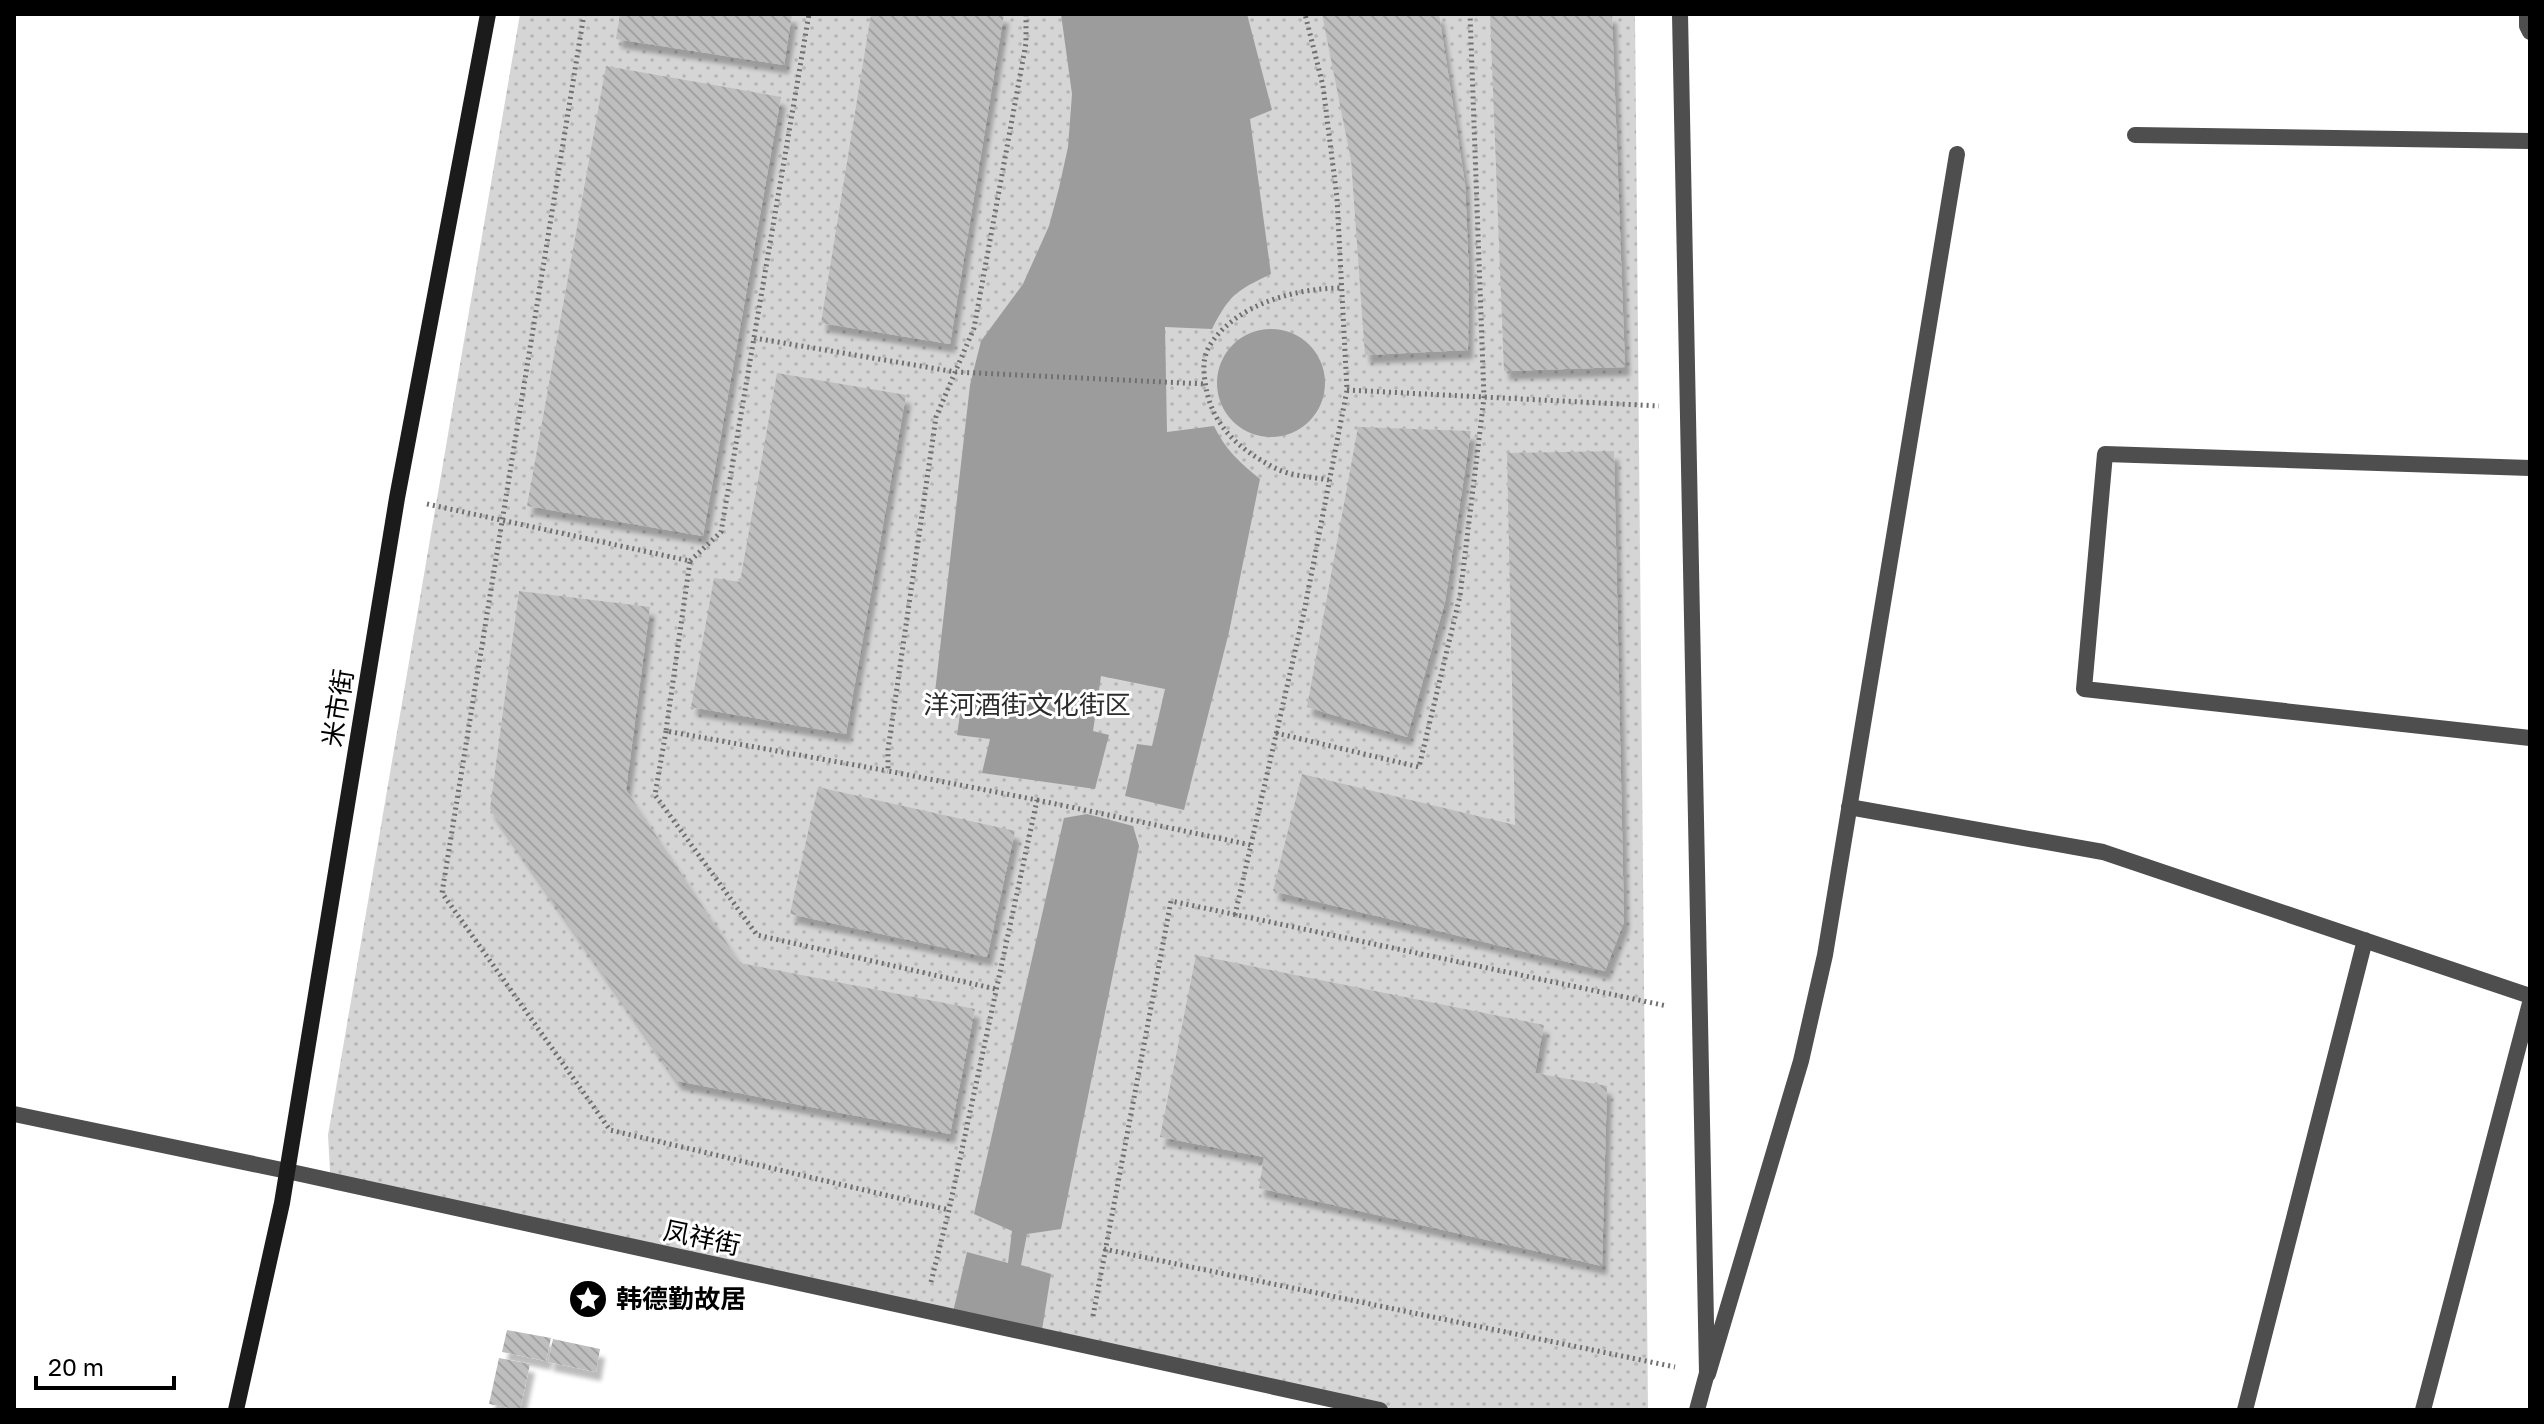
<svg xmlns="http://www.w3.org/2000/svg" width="2544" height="1424" font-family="'Golos Text','Noto Sans SC',sans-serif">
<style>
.grass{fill:url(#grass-dots)}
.water{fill:#9c9c9c}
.building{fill:url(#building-back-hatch);filter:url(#shadow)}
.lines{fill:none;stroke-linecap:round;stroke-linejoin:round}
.path{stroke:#707070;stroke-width:5;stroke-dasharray:2 4;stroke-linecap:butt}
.lane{stroke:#4e4e4e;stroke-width:16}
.street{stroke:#4e4e4e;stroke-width:16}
.secondary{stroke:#1b1b1b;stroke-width:16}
.labels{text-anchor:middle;stroke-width:6;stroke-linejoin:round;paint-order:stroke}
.park-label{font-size:26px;fill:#2c2c2c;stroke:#fff}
.street-label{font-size:26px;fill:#000;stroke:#fff}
.poi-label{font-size:26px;font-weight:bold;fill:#000;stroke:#fff;text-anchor:start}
</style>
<defs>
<pattern id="grass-dots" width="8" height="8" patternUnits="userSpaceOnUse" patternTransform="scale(2)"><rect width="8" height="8" fill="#d5d5d5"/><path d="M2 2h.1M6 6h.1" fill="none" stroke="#b5b5b5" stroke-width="1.8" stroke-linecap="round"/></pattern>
<pattern id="building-back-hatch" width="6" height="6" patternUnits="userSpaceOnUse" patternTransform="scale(2)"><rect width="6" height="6" fill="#bebebe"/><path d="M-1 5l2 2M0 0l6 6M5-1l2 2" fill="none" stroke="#a2a2a2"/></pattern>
<filter id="shadow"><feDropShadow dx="5" dy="9" stdDeviation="2" flood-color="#0004"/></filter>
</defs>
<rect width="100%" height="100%" fill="#fff"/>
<path class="grass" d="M520,14h1115l13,1396h-276l-285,-64 -756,-157 -3,-54z"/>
<path class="water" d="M1061,14h186l25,96 -22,9 21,155c-35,17 -41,20 -59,55l-47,-2 2,105 47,-6c11,23 26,37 46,53l-31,153 -45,178 -59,-14 12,-52 15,2 13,-57 -64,-13 -8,55 16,4 -14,54 -113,-16 8,-34 -33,-4 4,-28 -27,-6 36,-316 11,-44 42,-57 26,-58 10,-38 9,-41 4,-53z
M1217 383a54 54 0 1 1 108 0a54 54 0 1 1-108 0Z
M1087,814l46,12 6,20 -78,383 -34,5 -6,31 30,9 -9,56 -89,-18 14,-60 41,11 4,-32 -38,-17 90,-396z"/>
<path class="building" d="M620,14h172l-8,51 -168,-26z
M871,14h133l-54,330 -129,-21z
M1322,14h117l26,170 4,90 -1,76 -103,5 -14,-195z
M1490,14h122l13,353 -121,4z
M606,66l175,31 -78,439 -176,-30z
M777,373l129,22 -60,339 -155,-27 23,-129 26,4z
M1358,427l113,4 -26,171 -38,135 -100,-30z
M1614,451l10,471 -19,49 -332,-80 29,-117 213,51 -8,-372z
M519,591l131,16 -24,183 114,173 235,46 -25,125 -273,-53 -187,-272z
M818,787l197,44 -28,126 -197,-43z
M1196,955l348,70 -9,48 72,13 -5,180 -343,-78 5,-31 -104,-20z
M507,1330l44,8 -5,23 -44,-9z
M553,1339l47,10 -4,23 -48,-10z
M499,1358l31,6 -10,46 -31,-6z"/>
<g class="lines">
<path class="path" d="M584,14l-142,879 168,237 339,80
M754,338l202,34 249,12
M1347,390l312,16
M1329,480c-16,-3 -39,-4 -54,-12 -37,-19 -65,-44 -70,-87 -2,-13 -2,-24 5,-36 26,-41 86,-57 132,-57
M427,504l263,57 -24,170 222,40
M690,561l31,-29 88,-518
M666,731l-11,64 102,140 239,54
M1276,733l143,34 41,-171 24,-198 -14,-384
M1037,800l214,45
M1235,915l69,-303 43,-222 -10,-192 -14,-112 -18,-72
M1104,1249l571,118
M931,1282l18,-72 88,-410 -149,-29v-21l48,-333 38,-89 52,-285v-29
M1093,1316l78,-415 496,105"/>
<path class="lane" d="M1849,807l254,45 427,144
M1708,1374l93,-313 24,-106 132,-801
M2245,1410l120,-470
M2423,1410l107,-407"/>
<path class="street" d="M1680,14l27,1359 -10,37
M2527,14v12l3,6
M2135,135l395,6
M2530,468l-425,-14 -21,235 446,49
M14,1114l273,57 1093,239"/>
<path class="secondary" d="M236,1410l46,-207 115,-705 91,-484"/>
</g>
<defs>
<symbol id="sight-disc" viewBox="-11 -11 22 22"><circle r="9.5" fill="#000" stroke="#fff"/><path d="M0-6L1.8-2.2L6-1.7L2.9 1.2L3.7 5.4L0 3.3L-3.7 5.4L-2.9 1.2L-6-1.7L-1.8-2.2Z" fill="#fff"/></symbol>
</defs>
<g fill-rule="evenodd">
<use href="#sight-disc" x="566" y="1277" width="44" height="44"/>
</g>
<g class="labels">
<g class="park-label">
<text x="1027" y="714">洋河酒街文化街区</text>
</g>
<g class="street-label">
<text transform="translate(338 708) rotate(-81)" y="9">米市街</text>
<text transform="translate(702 1238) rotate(12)" y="9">凤祥街</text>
</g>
<g class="poi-label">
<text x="616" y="1308">韩德勤故居</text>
</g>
</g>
<rect width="2544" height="1424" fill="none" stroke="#000000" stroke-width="32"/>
<path d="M36 1376v12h138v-12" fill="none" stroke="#000000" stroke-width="4"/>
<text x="48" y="1376" font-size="24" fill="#000000" stroke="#ffffff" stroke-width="6" paint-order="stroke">20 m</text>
</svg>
